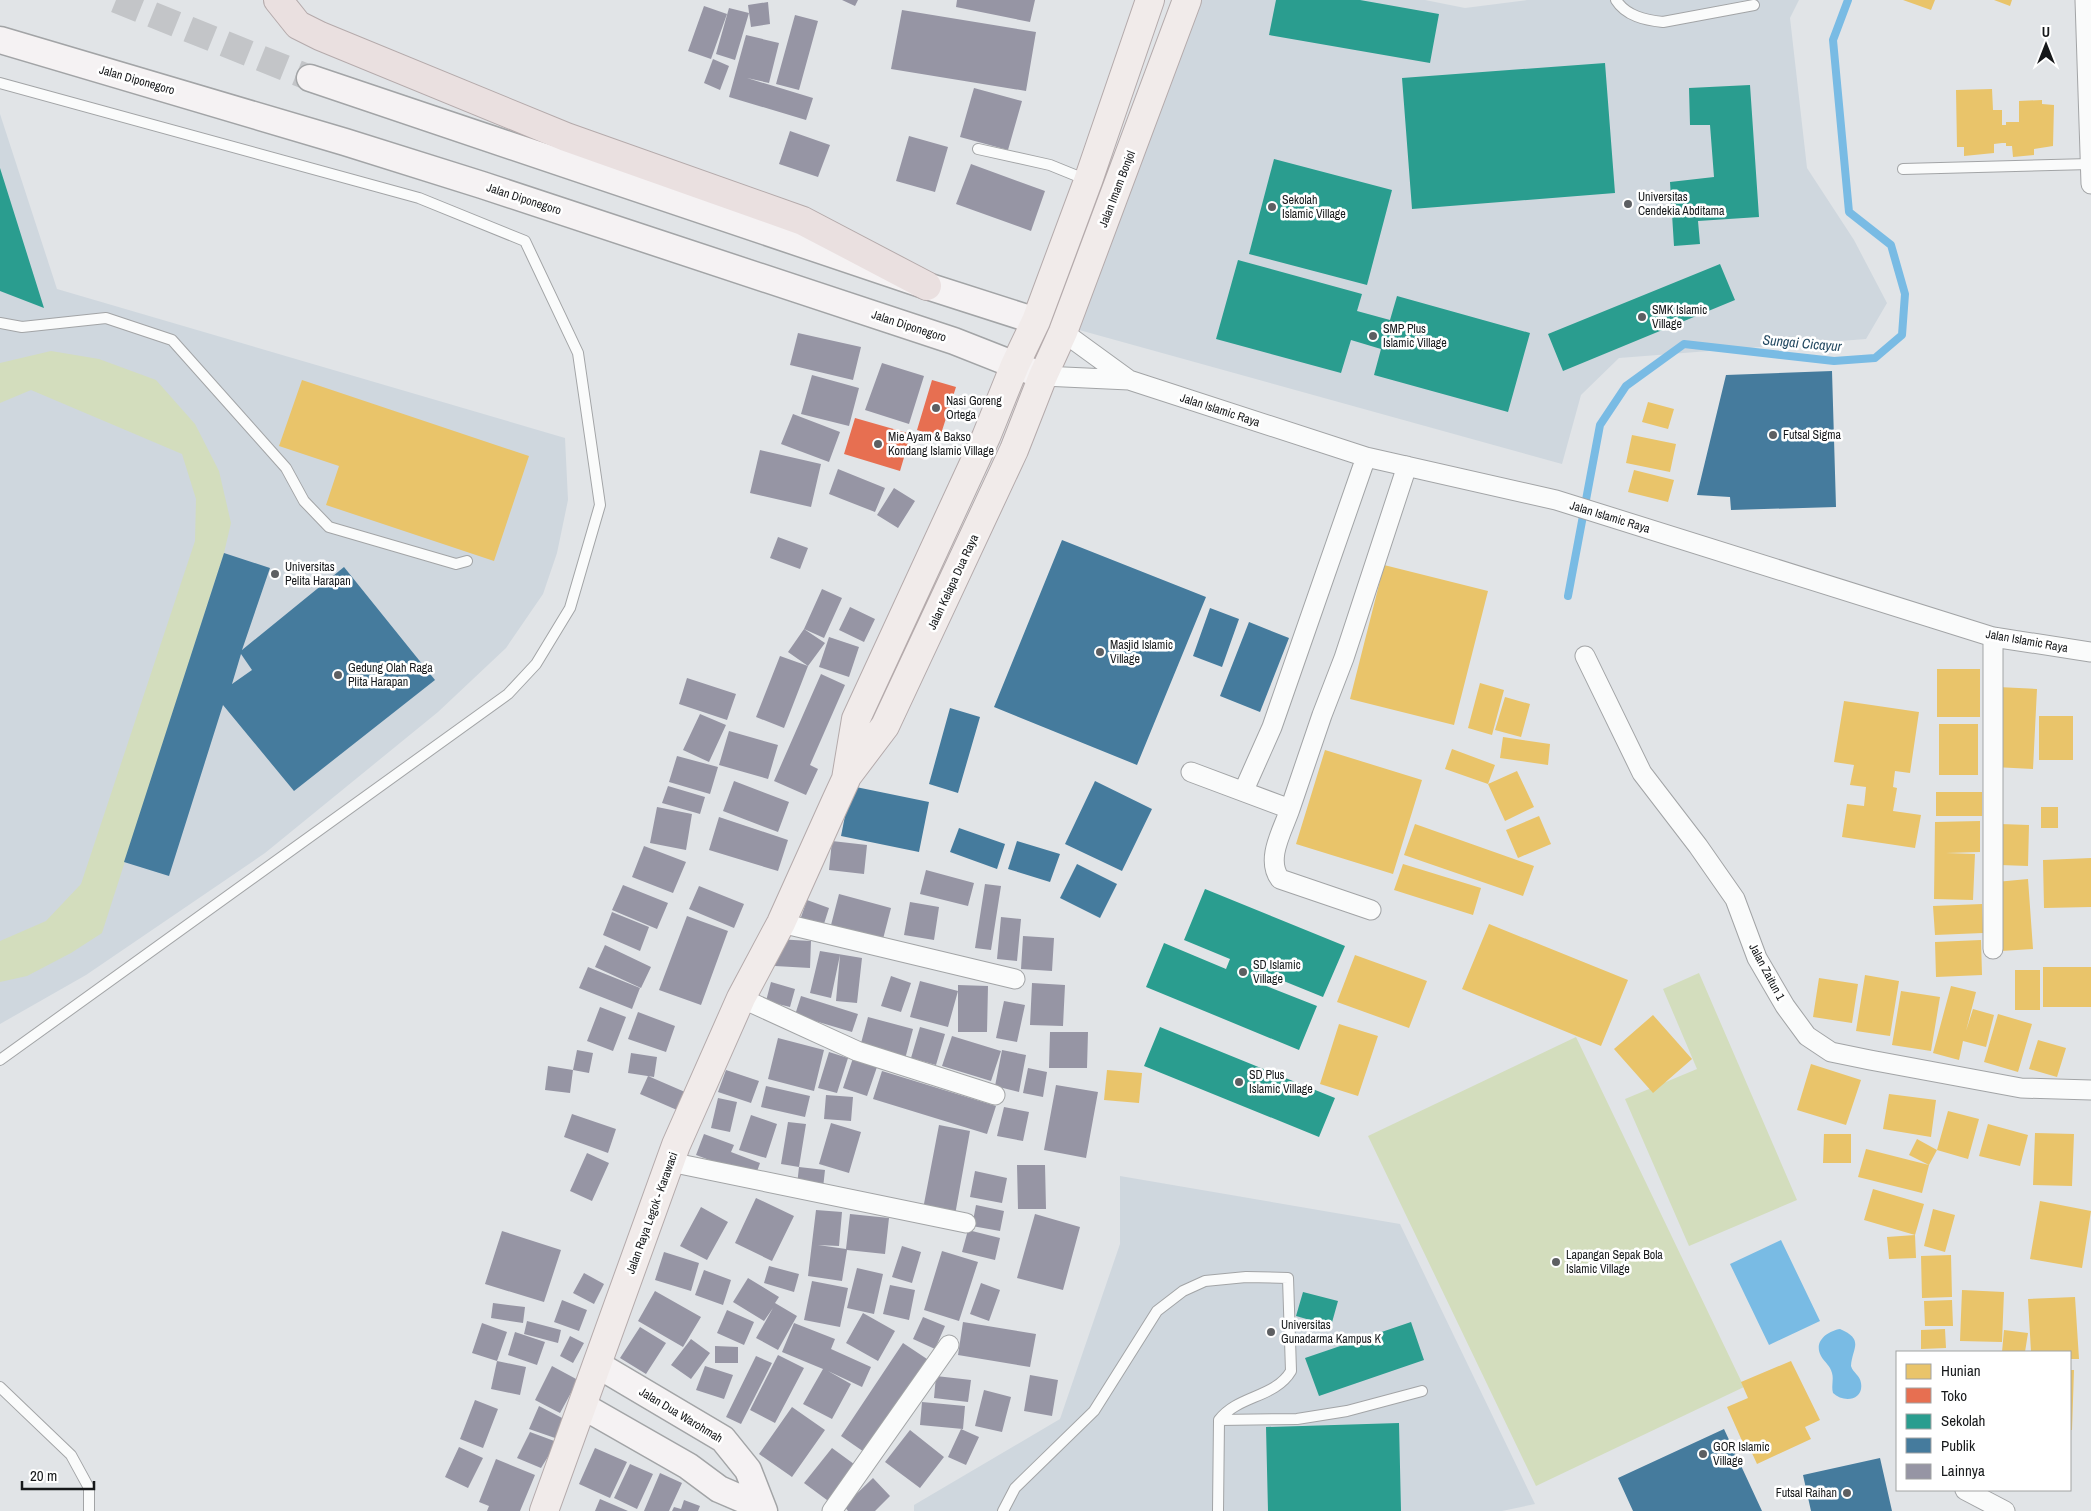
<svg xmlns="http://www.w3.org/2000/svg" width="2091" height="1511" font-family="'Archivo Narrow',sans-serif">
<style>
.built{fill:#cfd7de}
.green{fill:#d3ddbd}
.water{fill:#79bbe4}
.homes{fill:#e9c46a}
.shops{fill:#e76f51}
.schools{fill:#2a9d8f}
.public{fill:#457b9d;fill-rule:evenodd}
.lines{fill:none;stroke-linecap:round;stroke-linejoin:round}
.stream{stroke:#79bbe4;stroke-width:8}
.building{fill:#9695a4}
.secondary-tunnel{stroke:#c3c5c8;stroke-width:26;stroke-dasharray:26 13;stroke-linecap:butt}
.lane-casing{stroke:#a2a4a6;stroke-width:12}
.street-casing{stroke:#a2a4a6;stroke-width:21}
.secondary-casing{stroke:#a2a4a6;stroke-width:29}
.primary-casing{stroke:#b4aaab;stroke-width:30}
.highway-casing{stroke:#b4aaab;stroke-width:30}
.lane{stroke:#fafbfb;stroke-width:10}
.street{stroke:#fafbfb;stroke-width:19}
.secondary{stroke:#f5f2f3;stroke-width:26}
.primary{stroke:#f1ebea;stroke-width:28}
.highway{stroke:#eae0e0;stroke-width:28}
.poi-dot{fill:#5d5f62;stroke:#fff;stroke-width:2}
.labels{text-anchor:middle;stroke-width:5;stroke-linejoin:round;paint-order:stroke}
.street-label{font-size:12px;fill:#16181a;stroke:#fff}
.poi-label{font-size:12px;fill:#16181a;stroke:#fff;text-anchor:start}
.water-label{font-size:14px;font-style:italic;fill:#224860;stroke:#fff}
</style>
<rect width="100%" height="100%" fill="#e1e4e7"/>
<path class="built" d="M1199,0h226l40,8 62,-8h272l-9,18 17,150 47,72 33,63 -21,36 -247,19 -38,37 -19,69 -490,-136z
M0,114l57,175 508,149 3,62 -11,53 -14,41 -37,54 -68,64 -173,141 -179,122 -86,49z
M1120,1176l280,48 135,280 -33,7h-588v-6l146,-86 60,-175z"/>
<path class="green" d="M51,351l48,8 57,21 39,44 24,47 12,52 -7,30 -122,380 -31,20 -44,23 -27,6v-41l46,-20 35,-37 114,-343 1,-42 -14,-45 -151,-64 -31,13v-40z
M1699,973l98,227 -108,46 -64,-147 72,-30 -34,-80z
M1576,1037l168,350 -208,99 -168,-350z"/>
<path class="water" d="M1781,1240l39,81 -51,24 -39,-81z
M1840,1329c25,11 12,19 11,37 2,7 9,9 10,17 3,18 -18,20 -28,10 -2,-8 1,-13 -1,-20 -2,-8 -7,-10 -11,-17 -8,-15 7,-25 19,-27z"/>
<path class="homes" d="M1903,0h32l-4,10z
M1994,0h18l-2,6z
M1992,89l1,21h9v15h4v-3h13v-21l23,-1v4l12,1 -1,41 -19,3v6l-21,2 -1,-11h-6v-3h-4l-8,1v9l-30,3v-9h-7l-1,-57z
M302,380l227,76 -35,105 -168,-56 13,-39 -60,-20z
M1648,402l26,7 -6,20 -26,-7z
M1632,435l44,9 -6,28 -44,-9z
M1634,470l40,10 -6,22 -40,-10z
M1384,565l104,26 -34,134 -104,-26z
M1937,669h43v48h-43z
M1480,683l24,7 -12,45 -24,-7z
M1998,687l39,2 -4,80 -39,-2z
M1505,697l25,7 -9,33 -26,-7z
M1844,701l75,11 -9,61 -15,-2 -2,16 4,1 -4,23 28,4 -6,33 -73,-11 5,-33 17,2 2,-19 -16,-2 4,-20 -20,-3z
M2039,716h34v44h-34z
M1939,724h39v51h-39z
M1503,737l47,7 -2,21 -48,-7z
M1452,749l43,16 -7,19 -43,-15z
M1325,750l97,30 -29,94 -97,-30z
M1517,771l17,36 -29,14 -17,-37z
M1936,792h46v24h-46z
M2041,807h17v21h-17z
M1539,816l12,28 -33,14 -12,-28z
M1980,821v31l-34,1 29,1 -2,46 -39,-1 1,-77z
M1415,824l119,42 -11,30 -119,-41z
M2000,824l29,1 -1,41 -28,-1z
M2091,858v49l-47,1 -1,-48z
M1403,864l78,24 -8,27 -79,-25z
M2028,879l5,70 -32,2 -5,-69z
M1982,904l1,29 -48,2 -2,-29z
M1489,924l139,56 -27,66 -139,-57z
M1981,940l1,35 -46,2 -1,-35z
M1355,955l72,26 -18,47 -72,-26z
M2043,967h48v40h-48z
M2015,970h25v40h-25z
M1865,975l34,6 -9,55 -34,-5z
M1819,978l39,6 -6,39 -39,-6z
M1951,986l25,6 -10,39 7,-22 21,6 -8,32 -23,-6 -4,19 -26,-7z
M1901,991l39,6 -9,54 -39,-6z
M1998,1014l34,10 -14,48 -34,-10z
M1653,1015l39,44 -39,34 -39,-44z
M1339,1024l39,12 -20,60 -38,-12z
M2038,1040l28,8 -9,29 -28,-8z
M1811,1064l50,16 -15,45 -49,-15z
M1107,1070l35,3 -3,30 -35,-3z
M1889,1094l47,6 -5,37 -48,-8z
M1948,1111l31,8 -11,40 -31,-9z
M1988,1124l40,11 -8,31 -41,-10z
M2035,1133l39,1 -2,52 -39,-1z
M1824,1134h27v29h-28z
M1917,1139l20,11 -8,15 -7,28 -64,-16 8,-28 63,16 -20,-10z
M1873,1189l51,15 -9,31 1,23 -27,1 -2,-22 28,-2 -51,-15z
M2040,1201l51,10 -9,57 -52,-9z
M1933,1209l22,6 -10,37 -21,-6z
M1951,1255l1,42 -30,1 -1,-42z
M1962,1290l42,2 -2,50 -42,-1z
M2075,1297l4,62h-9v-7h-39l-3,-53z
M1952,1300l1,26h-28l-1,-25z
M1945,1329l1,19 -25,1v-19z
M2004,1330l24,3 -3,19h-23z
M1791,1361l29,59 -15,7 6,12 -54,25 -6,-13 -4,1 -20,-45 21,-9 -7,-16z
M2070,1370h4l-2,60h-2z"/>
<path class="shops" d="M932,380l24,7 -16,50 -23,-7z
M855,418l56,16 -11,37 -56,-17z"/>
<path class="schools" d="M1276,0h84l79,14 -9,49 -161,-28z
M1605,63l10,130 -203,16 -10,-131z
M1750,85l9,132 -61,4 2,23 -26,2 -4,-64 44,-5 -4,-52h-20l-1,-37z
M1274,159l118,31 -25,95 -118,-31z
M0,168l44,140 -44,-17z
M1238,260l124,34 -5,17 33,9 7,-24 133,37 -22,79 -134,-37 7,-26 -30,-9 -10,33 -125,-34z
M1720,264l15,36 -172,71 -15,-37z
M1205,889l140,57 -22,51 -54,-22 -5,10 53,21 -18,44 -153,-63 18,-44 62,26 4,-10 -46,-19z
M1160,1027l175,71 -16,39 -175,-71z
M1303,1292l35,9 -7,25 -35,-10z
M1411,1322l13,38 -105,36 -14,-38z
M1399,1423l2,88h-133l-2,-84z"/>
<path class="public" d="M1832,371l4,136 -105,3 -1,-13 -33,-2 29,-120z
M1062,540l144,57 -69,168 -143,-58z
M224,553l46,15 -28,82 102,-83 91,113 -141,111 -71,-86 -54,171 -45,-14zM241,654l11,16 -20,14z
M1210,608l29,11 -17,48 -29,-11z
M1249,622l40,16 -29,74 -40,-16z
M950,708l30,9 -22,76 -29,-9z
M1095,781l57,28 -30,62 -57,-27z
M851,786l78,16 -10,50 -78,-16z
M959,828l46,16 -8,25 -47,-17z
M1017,841l43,13 -10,28 -42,-13z
M1077,864l40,20 -17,34 -40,-20z
M1724,1429l38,82h-129l-15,-33z
M1880,1458l12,53h-81l-8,-36z"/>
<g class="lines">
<path class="stream" d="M1568,596l32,-171 26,-39 58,-42 150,17 41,-3 27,-23 3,-41 -14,-49 -42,-33 -16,-172 15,-40"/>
</g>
<path class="building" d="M842,0h16l-3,6z
M957,0h78l-5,22 -74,-15z
M768,2l2,22 -19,3 -3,-22z
M704,6l23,8 -16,45 -23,-8z
M729,8l20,5 -14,47 -19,-6z
M902,10l134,22 -10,59 -135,-22z
M795,15l23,6 -19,69 -23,-6z
M746,35l33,8 -10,40 -22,-5 66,20 -7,22 -77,-23z
M713,59l16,7 -9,24 -16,-7z
M974,88l48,13 -14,49 -48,-13z
M790,131l40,14 -12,32 -39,-13z
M909,136l39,11 -13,45 -39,-11z
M971,164l74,27 -14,40 -75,-27z
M798,333l63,14 -8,33 -63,-15z
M882,363l42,13 -15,48 -44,-14z
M812,375l47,13 -10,38 -48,-12z
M793,414l47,18 -11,30 -48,-18z
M760,450l61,14 -10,43 -61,-14z
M838,469l47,19 -10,24 -46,-18z
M894,488l21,13 -17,27 -21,-13z
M778,537l30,11 -8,21 -30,-11z
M822,589l20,9 -18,40 -20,-9 21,14 -17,23 -20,-14 16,-23z
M850,607l25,12 -11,23 -25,-12z
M829,637l30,10 -10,30 -30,-10z
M780,656l28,10 -24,62 -28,-11z
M821,674l24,11 -35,80 8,4 -12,26 -32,-14z
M687,678l49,16 -9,26 -48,-16z
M700,714l26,11 -17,37 -26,-12z
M729,731l49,14 -10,34 -49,-14z
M677,756l41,11 -8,27 -41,-12z
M734,781l55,21 -11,30 -55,-21z
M668,786l37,11 -5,17 -38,-11z
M657,807l35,7 -6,36 -36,-7z
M719,817l69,23 -10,31 -69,-21z
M832,841l35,4 -3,29 -35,-4z
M644,846l42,16 -13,31 -41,-16z
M926,870l48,13 -6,23 -48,-12z
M985,884l16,2 -10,64 -16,-2z
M623,885l45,18 -11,26 -45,-19z
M699,886l45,18 -10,24 -45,-19z
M839,894l52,14 -8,31 -52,-14z
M807,900l22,8 -6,19 -23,-7z
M910,902l29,5 -5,33 -30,-5z
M612,912l37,15 -9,24 -37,-16z
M687,916l41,15 -27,74 -42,-15z
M1001,917l20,2 -4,42 -20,-2z
M1023,936l31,2 -2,33 -31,-2z
M776,939l35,2 -1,27 -35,-2z
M605,945l46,22 -10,21 -46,-21z
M820,951l42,7 -5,45 -21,-2 4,-46 -9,43 -21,-5z
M588,967l52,21 -8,21 -53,-21z
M891,976l20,7 -10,29 -20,-6z
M920,981l38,10 -10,36 -38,-10z
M771,982l24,7 -5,18 -24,-6z
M1032,983l33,2 -2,41 -33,-1z
M958,985l30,1 -1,46h-29z
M801,996l57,18 -6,18 -57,-17z
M1004,1001l21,4 -8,37 -21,-4z
M600,1007l26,10 -13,34 -26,-10z
M638,1012l37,14 -9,26 -38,-13z
M868,1017l45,12 -8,30 -45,-12z
M920,1027l25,7 -9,31 -25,-7z
M1050,1032h38l-1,36h-38z
M952,1036l49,15 -10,30 -49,-15z
M778,1038l46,12 -10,41 -46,-12z
M577,1050l16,3 -4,20 -16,-3z
M1002,1050l24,5 -7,37 -24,-6z
M829,1052l19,6 -11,35 -19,-5z
M631,1053l26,4 -3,20 -26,-4z
M853,1058l24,9 -10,29 -24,-8z
M548,1066l25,4 -3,23 -25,-3z
M1028,1068l19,4 -4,25 -20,-4z
M726,1070l33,11 -8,22 -33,-11z
M882,1071l114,35 -9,28 -114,-35z
M648,1076l37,16 -8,18 -37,-16z
M1056,1085l42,7 -12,66 -42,-8z
M766,1086l44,10 -5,21 -44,-10z
M826,1095l27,2 -2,24 -27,-2z
M718,1098l19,4 -7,30 -19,-4z
M1004,1107l25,5 -6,29 -26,-5z
M572,1114l44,15 -8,24 -44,-16z
M751,1115l26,9 -11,34 -27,-8z
M788,1122l18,2 -7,43 -18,-3z
M831,1123l30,9 -12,41 -30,-9z
M939,1125l31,6 -15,84 -32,-6z
M704,1134l30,11 -3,7 29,11 -5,14 -59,-22z
M587,1153l22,10 -17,38 -22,-10z
M1017,1165h28l1,44h-28z
M799,1167l26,3 -2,18 -26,-3z
M975,1171l32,7 -5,25 -32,-6z
M756,1198l38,18 -22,45 -37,-18z
M976,1205l28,6 -4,20 -28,-5z
M701,1207l27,15 -21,38 -27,-14z
M816,1210l26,2 -3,34 -21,-1 28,4 4,-35 39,4 -4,36 -38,-4 -5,31 -34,-5z
M1035,1214l45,13 -17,63 -46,-12z
M968,1230l32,8 -5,22 -33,-8z
M502,1231l59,19 -17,52 -59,-18z
M902,1246l19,6 -9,31 -20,-6z
M942,1251l36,11 -19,59 -35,-11z
M664,1252l35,11 -8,28 -36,-11z
M769,1266l30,8 -5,18 -30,-9z
M857,1268l26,6 -9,40 -27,-6z
M704,1270l27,10 -8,25 -28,-10z
M584,1273l20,11 -10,20 -21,-11z
M748,1278l31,19 -4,6 22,13 -19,34 -22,-12 17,-30 -9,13 -31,-19z
M812,1281l36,7 -8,39 -36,-7z
M981,1283l19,7 -11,31 -19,-7z
M890,1285l25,5 -6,30 -26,-6z
M655,1291l46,26 -18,30 -45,-26z
M562,1300l25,10 -8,21 -25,-9z
M493,1303l32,4 -2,16 -32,-5z
M727,1310l27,12 -10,23 -27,-12z
M863,1313l32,18 -17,30 -32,-18z
M923,1317l22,9 -10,23 -22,-10z
M527,1321l34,9 -3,13 -34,-9z
M963,1322l73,12 -6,33 -72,-12z
M482,1323l25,9 -10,29 29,6 -6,28 -29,-6 6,-28 -25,-8z
M794,1323l41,16 -4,10 40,18 -9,20 -34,-16 23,13 -19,35 -29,-15 20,-35 -41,-17z
M640,1327l26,16 -20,31 -26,-16z
M515,1332l30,10 -8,23 -29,-10z
M570,1336l14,7 -11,20 -13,-7z
M691,1339l19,14 -19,26 -20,-14z
M903,1343l27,18 -63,93 -26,-18z
M715,1346l23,1v16h-23z
M778,1355l26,13 -29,55 -25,-13z
M756,1356l16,7 -31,61 -15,-7z
M552,1366l26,14 -18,33 -25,-13z
M705,1366l28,9 -9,24 -28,-9z
M1030,1375l28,5 -6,36 -28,-5z
M936,1376l35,4 -3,22 -34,-4z
M984,1390l27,7 -9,35 -27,-6z
M475,1400l23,9 -15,39 -23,-9z
M922,1402l43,4 -2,23 -43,-4z
M539,1406l27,14 -11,18 -26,-9z
M792,1407l33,23 -33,47 -33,-23z
M961,1429l18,8 -13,28 -18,-8z
M910,1430l34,27 -24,31 -35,-26z
M530,1432l27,10 -16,26 -24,-10z
M459,1447l24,11 -15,30 -23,-11z
M595,1448l32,14 -17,36 -31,-14z
M832,1448l26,19 -27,36 -27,-20z
M496,1459l39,16 -15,36h-33l2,-5 -10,-4z
M630,1464l23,10 -16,35 -23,-11z
M660,1473l22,10 -13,28h-25z
M873,1478l17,18 -15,15h-27l-4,-5z
M600,1499l28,12h-33z
M684,1500l16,6 -2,5h-26l2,-4 7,2z"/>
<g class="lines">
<path class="secondary-tunnel" d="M116,0l194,78"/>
<defs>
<path id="lane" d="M1616,0c10,16 29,20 47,22l91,-17
M0,83l419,115 106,43 53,112 22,152 -30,103 -34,56 -28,30 -508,366
M978,149l72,16 37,15
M1903,169l187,-5
M0,323l22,4 84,-9 66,22 114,128 18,33 25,26 127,37 11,-3
M0,1387l71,68 18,33v23
M1219,1420l78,-1 50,-8 75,-20
M1003,1511l12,-23 79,-77 63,-100 26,-20 22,-10 41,-4 42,1 3,93c-16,27 -53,24 -72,49l-1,91"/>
<path id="street" d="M2085,0l6,184
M1063,332l66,48
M1043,376l86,4 237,77 190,43 437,137 98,15
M1585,656l57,117 56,73 37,53 22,59 28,48 22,30 24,16 39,8 151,28 70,2
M1191,772l99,37 32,-94 22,-57 63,-192
M1244,790l28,-63 94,-270
M1290,809c-7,21 -25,50 -10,70l91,31
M781,923l234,56
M1993,949v-312
M741,998l116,53 138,44
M670,1162l296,61
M1965,1490l40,21
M832,1511l117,-166"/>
<path id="secondary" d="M0,40l345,102 137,43 472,156 89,35
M310,78l617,208 109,35
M598,1365l125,74 25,31 16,41
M583,1406l105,60 31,23 42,18"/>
<path id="primary" d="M848,775l37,-49 129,-276 29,-74 20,-44 124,-332
M544,1511l132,-366 65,-147 40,-75 54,-120 11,-24 10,-60 130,-282 29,-72 21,-44 52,-140 62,-181"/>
<path id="highway" d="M278,0l20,25 22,11 246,101 237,84 124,65"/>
</defs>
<use href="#lane" class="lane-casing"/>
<use href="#street" class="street-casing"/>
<use href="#secondary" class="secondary-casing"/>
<use href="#primary" class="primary-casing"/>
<use href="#highway" class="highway-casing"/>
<use href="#lane" class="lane"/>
<use href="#street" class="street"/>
<use href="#secondary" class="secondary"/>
<use href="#primary" class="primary"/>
<use href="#highway" class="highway"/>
</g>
<g class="poi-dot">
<circle cx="1628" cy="204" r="5"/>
<circle cx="1272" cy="207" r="5"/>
<circle cx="1642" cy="317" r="5"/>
<circle cx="1373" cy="336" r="5"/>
<circle cx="936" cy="408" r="5"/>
<circle cx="1773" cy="435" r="5"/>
<circle cx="878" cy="444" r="5"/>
<circle cx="275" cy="574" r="5"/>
<circle cx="1100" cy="652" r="5"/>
<circle cx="338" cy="675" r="5"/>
<circle cx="1243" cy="972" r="5"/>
<circle cx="1239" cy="1082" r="5"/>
<circle cx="1556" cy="1262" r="5"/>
<circle cx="1271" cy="1332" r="5"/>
<circle cx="1703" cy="1454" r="5"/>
<circle cx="1847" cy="1493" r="5"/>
</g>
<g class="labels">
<g class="street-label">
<text transform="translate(137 80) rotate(16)" y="4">Jalan Diponegoro</text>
<text transform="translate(1117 189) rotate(-69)" y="4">Jalan Imam Bonjol</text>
<text transform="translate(524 199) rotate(18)" y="4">Jalan Diponegoro</text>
<text transform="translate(909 326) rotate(18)" y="4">Jalan Diponegoro</text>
<text transform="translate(1220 410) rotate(18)" y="4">Jalan Islamic Raya</text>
<text transform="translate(1610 517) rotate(17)" y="4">Jalan Islamic Raya</text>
<text transform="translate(953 582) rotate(-65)" y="4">Jalan Kelapa Dua Raya</text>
<text transform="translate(2027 641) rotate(10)" y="4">Jalan Islamic Raya</text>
<text transform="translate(1767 972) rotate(62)" y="4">Jalan Zaitun 1</text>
<text transform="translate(652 1213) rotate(-70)" y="4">Jalan Raya Legok - Karawaci</text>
<text transform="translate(681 1415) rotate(31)" y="4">Jalan Dua Warohmah</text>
</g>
<g class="poi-label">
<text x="1638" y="201">Universitas<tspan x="1638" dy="14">Cendekia Abditama</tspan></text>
<text x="1282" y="204">Sekolah<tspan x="1282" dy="14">Islamic Village</tspan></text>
<text x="1652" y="314">SMK Islamic<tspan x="1652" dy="14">Village</tspan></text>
<text x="1383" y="333">SMP Plus<tspan x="1383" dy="14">Islamic Village</tspan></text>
<text x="946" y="405">Nasi Goreng<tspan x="946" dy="14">Ortega</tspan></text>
<text x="1783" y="439">Futsal Sigma</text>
<text x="888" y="441">Mie Ayam &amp; Bakso<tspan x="888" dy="14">Kondang Islamic Village</tspan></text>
<text x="285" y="571">Universitas<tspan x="285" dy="14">Pelita Harapan</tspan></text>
<text x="1110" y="649">Masjid Islamic<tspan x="1110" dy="14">Village</tspan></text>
<text x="348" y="672">Gedung Olah Raga<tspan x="348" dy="14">Plita Harapan</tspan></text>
<text x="1253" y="969">SD Islamic<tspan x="1253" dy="14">Village</tspan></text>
<text x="1249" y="1079">SD Plus<tspan x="1249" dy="14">Islamic Village</tspan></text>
<text x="1566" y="1259">Lapangan Sepak Bola<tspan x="1566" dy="14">Islamic Village</tspan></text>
<text x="1281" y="1329">Universitas<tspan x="1281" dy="14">Gunadarma Kampus K</tspan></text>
<text x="1713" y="1451">GOR Islamic<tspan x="1713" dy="14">Village</tspan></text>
<text x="1837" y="1497" text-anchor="end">Futsal Raihan</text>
</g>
<g class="water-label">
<text transform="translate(1802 343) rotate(5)" y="5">Sungai Cicayur</text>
</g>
</g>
<rect x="1896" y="1351" width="175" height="140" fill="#ffffff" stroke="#a2a3a3"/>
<rect x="1906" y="1364" width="25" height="15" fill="#e9c46a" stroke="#a2a3a3"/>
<text x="1941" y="1376" font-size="15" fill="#16181a">Hunian</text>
<rect x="1906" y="1388" width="25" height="15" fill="#e76f51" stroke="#a2a3a3"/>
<text x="1941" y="1401" font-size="15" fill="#16181a">Toko</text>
<rect x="1906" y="1414" width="25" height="15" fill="#2a9d8f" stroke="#a2a3a3"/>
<text x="1941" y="1426" font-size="15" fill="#16181a">Sekolah</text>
<rect x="1906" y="1438" width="25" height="15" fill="#457b9d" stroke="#a2a3a3"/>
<text x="1941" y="1451" font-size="15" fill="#16181a">Publik</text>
<rect x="1906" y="1464" width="25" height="15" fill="#9695a4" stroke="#a2a3a3"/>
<text x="1941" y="1476" font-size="15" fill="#16181a">Lainnya</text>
<g transform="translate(2046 45)" stroke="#ffffff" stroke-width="4" paint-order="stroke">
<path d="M0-4L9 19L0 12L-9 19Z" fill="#16181a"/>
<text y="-8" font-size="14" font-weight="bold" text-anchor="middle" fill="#16181a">U</text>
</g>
<path d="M22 1481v8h72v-8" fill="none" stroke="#16181a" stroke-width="2.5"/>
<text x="30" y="1481" font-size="15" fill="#16181a" stroke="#ffffff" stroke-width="4" paint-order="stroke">20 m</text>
</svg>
